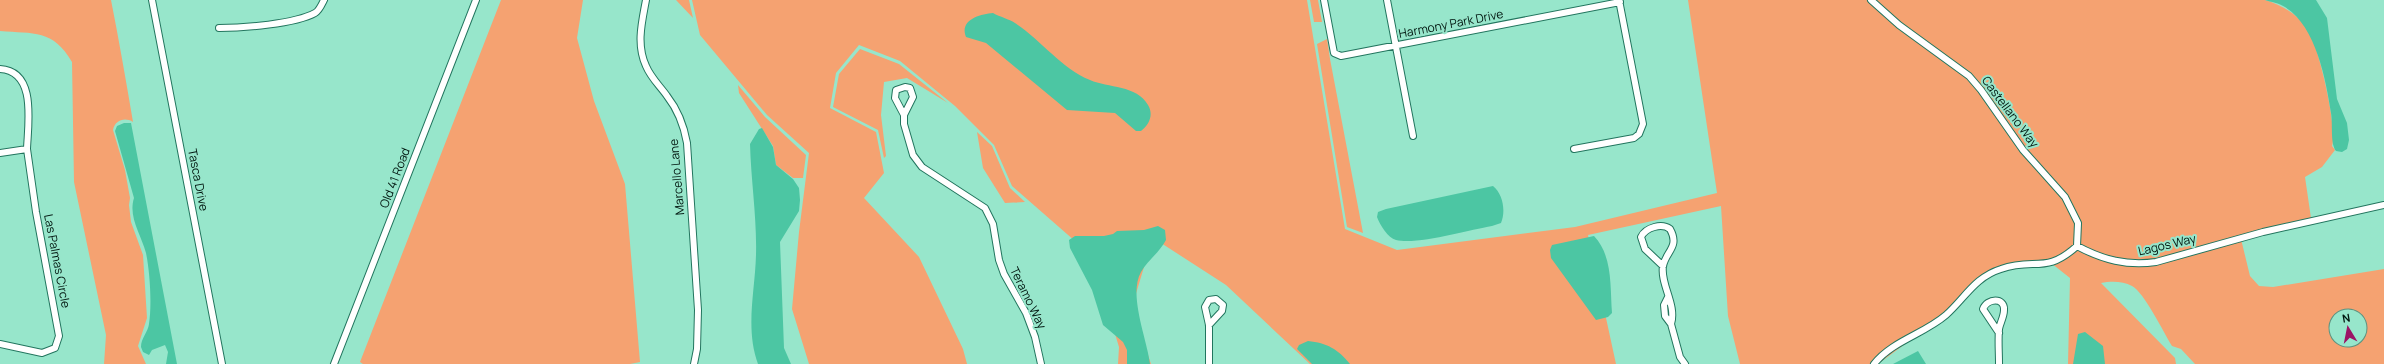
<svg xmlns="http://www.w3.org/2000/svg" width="2384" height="364" font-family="Manrope,sans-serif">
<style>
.green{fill:#f5a271;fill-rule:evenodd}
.water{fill:#4cc6a3}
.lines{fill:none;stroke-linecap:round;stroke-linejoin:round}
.minor-casing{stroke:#22755e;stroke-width:8}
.minor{stroke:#fff;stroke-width:6}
.labels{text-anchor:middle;stroke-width:4;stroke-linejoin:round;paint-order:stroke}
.street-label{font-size:12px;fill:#00160f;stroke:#97e6cb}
</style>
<rect width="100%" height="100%" fill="#97e6cb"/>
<path class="green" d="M0,0h111c8,40 15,81 22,122 -8,-5 -18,-2 -20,8l12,40 5,28 -1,7 2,17 12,33 4,63 -9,28 8,18h-42l2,-29 -32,-153 -2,-120c-19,-33 -38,-28 -72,-31z
M501,0h82l-6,38 17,63 31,83 15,178 -10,2h-267l-3,-2z
M676,0h13l4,18z
M692,0h615l38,229 52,21 178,-23 142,-34 -29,-193h577c19,6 34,15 45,33 9,17 28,97 22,113l3,4 -13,17 -17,10 7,48 -19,2 -52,12 9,37 9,10 14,1 111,-18v95h-189l-14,-15 -9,-3c-8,-13 -28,-54 -40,-60 -9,-5 -21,-5 -31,-3l74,75 1,6h-108l2,-86 -19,-15 -29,2 -28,7 -39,35 -77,57h-138l-12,-48 -7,-110 -133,29 28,129h-306l-84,-79 -65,-42 -14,14 -15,50 19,57h-33l1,-17 -28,-92 -79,-69 -18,-41 -39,-39 -55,-45 -41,-16 -23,28 -6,35 46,24 8,41 -20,25 55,59 44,92 4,15h-158l-17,-55 7,-77 10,-79 -42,-38 -67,-80zM2336,316h24v24h-24z
M1310,0h8l4,22h-8z
M1327,39l3,20 33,174 -16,-6 -30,-183z
M860,49l39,15 49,39 -41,-25 -23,4 -3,33 5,41 -2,2 -6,-28 -45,-23 6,-33z
M738,85l27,32 41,38 -3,23h-10l-17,-13 -3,-19 -34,-53z
M977,132l15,14 18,42 15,14 -20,1 -22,-35z"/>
<path class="water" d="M2265,0h51l11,18 10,81 10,24 2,17 -2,9 -5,3 -6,-1c-6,-8 -3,-26 -5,-38 -5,-33 -15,-87 -46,-106 -6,-4 -14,-5 -20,-7z
M993,13c7,4 16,6 22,10 26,17 46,45 75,57 18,8 47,5 58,25 6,10 1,20 -7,26h-5l-21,-18 -48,-3 -81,-67 -20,-6c-7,-17 14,-23 27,-24z
M124,123h7l46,241h-11l2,-12 -3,-7 -13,5 -3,5 -6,-3 -2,-5c0,-9 7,-15 8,-23 3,-19 1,-52 -3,-71 -5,-19 -18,-36 -12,-55l-19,-67 2,-5z
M762,128l11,19 3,18 17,14 6,9 1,12 -1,11 -19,31 4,106 7,16h-33c-13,-36 -3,-72 -2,-109 1,-37 -5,-74 -6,-111l9,-15z
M1493,186c10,8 13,25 8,37l-9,3c-24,4 -74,19 -96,14 -8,-2 -16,-15 -19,-23l1,-5 8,-3z
M1158,226l7,4 1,10c-7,13 -18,20 -25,32 -13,23 6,67 9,92h-23v-14l-4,-8 -20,-17 -11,-35 -22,-42 -1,-8 6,-4h29l9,-2 4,-3 27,-1z
M1594,236c19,20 16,51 18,77l-4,4 -12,3 -45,-62 -1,-8 2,-5z
M2085,332l18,14 2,18h-32l5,-30z
M1308,341c19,2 30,8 42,23h-38l-15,-15 2,-4z
M1918,351l8,13h-33z"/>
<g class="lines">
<defs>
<path id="minor" d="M152,0l70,364
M646,0c-4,22 -10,44 0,66 5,12 14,20 21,30 11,14 17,30 20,47l11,167 -1,39 -3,15
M1324,0l10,53 7,3 279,-54
M1387,0l26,136
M1871,0l28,25 70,51 12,14 42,60 42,47 13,26 -1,23
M219,28c24,0 76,-4 96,-15 4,-2 7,-9 9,-13
M0,69c37,2 28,54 27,80
M904,115l-9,-17 1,-8 9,-3 5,1 3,9 -9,18v9l9,31 9,12 63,41 8,16 6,36 5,14 22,39 9,24 6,27
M1574,149l60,-11 5,-4 4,-10 -24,-124
M0,153l27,-4 9,63 23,124 -4,12 -13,5 -42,-9
M1663,266l-18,-17 -4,-12c5,-10 21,-14 29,-8 10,18 -4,22 -7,37 -3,18 14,39 8,58
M1668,297l-4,8 1,11 6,8 9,33 5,7
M334,364l142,-364
M1209,364v-39l-4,-18 4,-7 7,-1 7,6 -1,6 -13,14
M1874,364c18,-23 50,-30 72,-49 19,-17 29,-38 55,-46 34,-12 44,6 76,-23 26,14 50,20 79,16l107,-30 121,-27
M1999,364c0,-12 -1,-24 0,-35 1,-6 5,-12 5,-19 1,-13 -17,-12 -21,-1l16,24"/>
</defs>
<use href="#minor" class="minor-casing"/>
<use href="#minor" class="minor"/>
</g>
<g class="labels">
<g class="street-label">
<text transform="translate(1451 24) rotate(-11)" y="4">Harmony Park Drive</text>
<text transform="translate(2010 112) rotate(53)" y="4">Castellano Way</text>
<text transform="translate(677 177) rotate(-95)" y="4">Marcello Lane</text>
<text transform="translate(395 178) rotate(-69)" y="4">Old 41 Road</text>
<text transform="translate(198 180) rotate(79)" y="4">Tasca Drive</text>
<text transform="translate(2167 245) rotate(-13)" y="4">Lagos Way</text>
<text transform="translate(57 261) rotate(79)" y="4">Las Palmas Circle</text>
<text transform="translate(1028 298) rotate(64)" y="4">Teramo Way</text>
</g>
</g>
<g transform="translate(2348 328) rotate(350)"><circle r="19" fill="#97e6cb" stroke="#5b9380"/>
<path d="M0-3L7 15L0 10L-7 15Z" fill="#9b1465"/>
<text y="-6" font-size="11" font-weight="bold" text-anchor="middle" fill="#00160f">N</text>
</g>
</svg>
